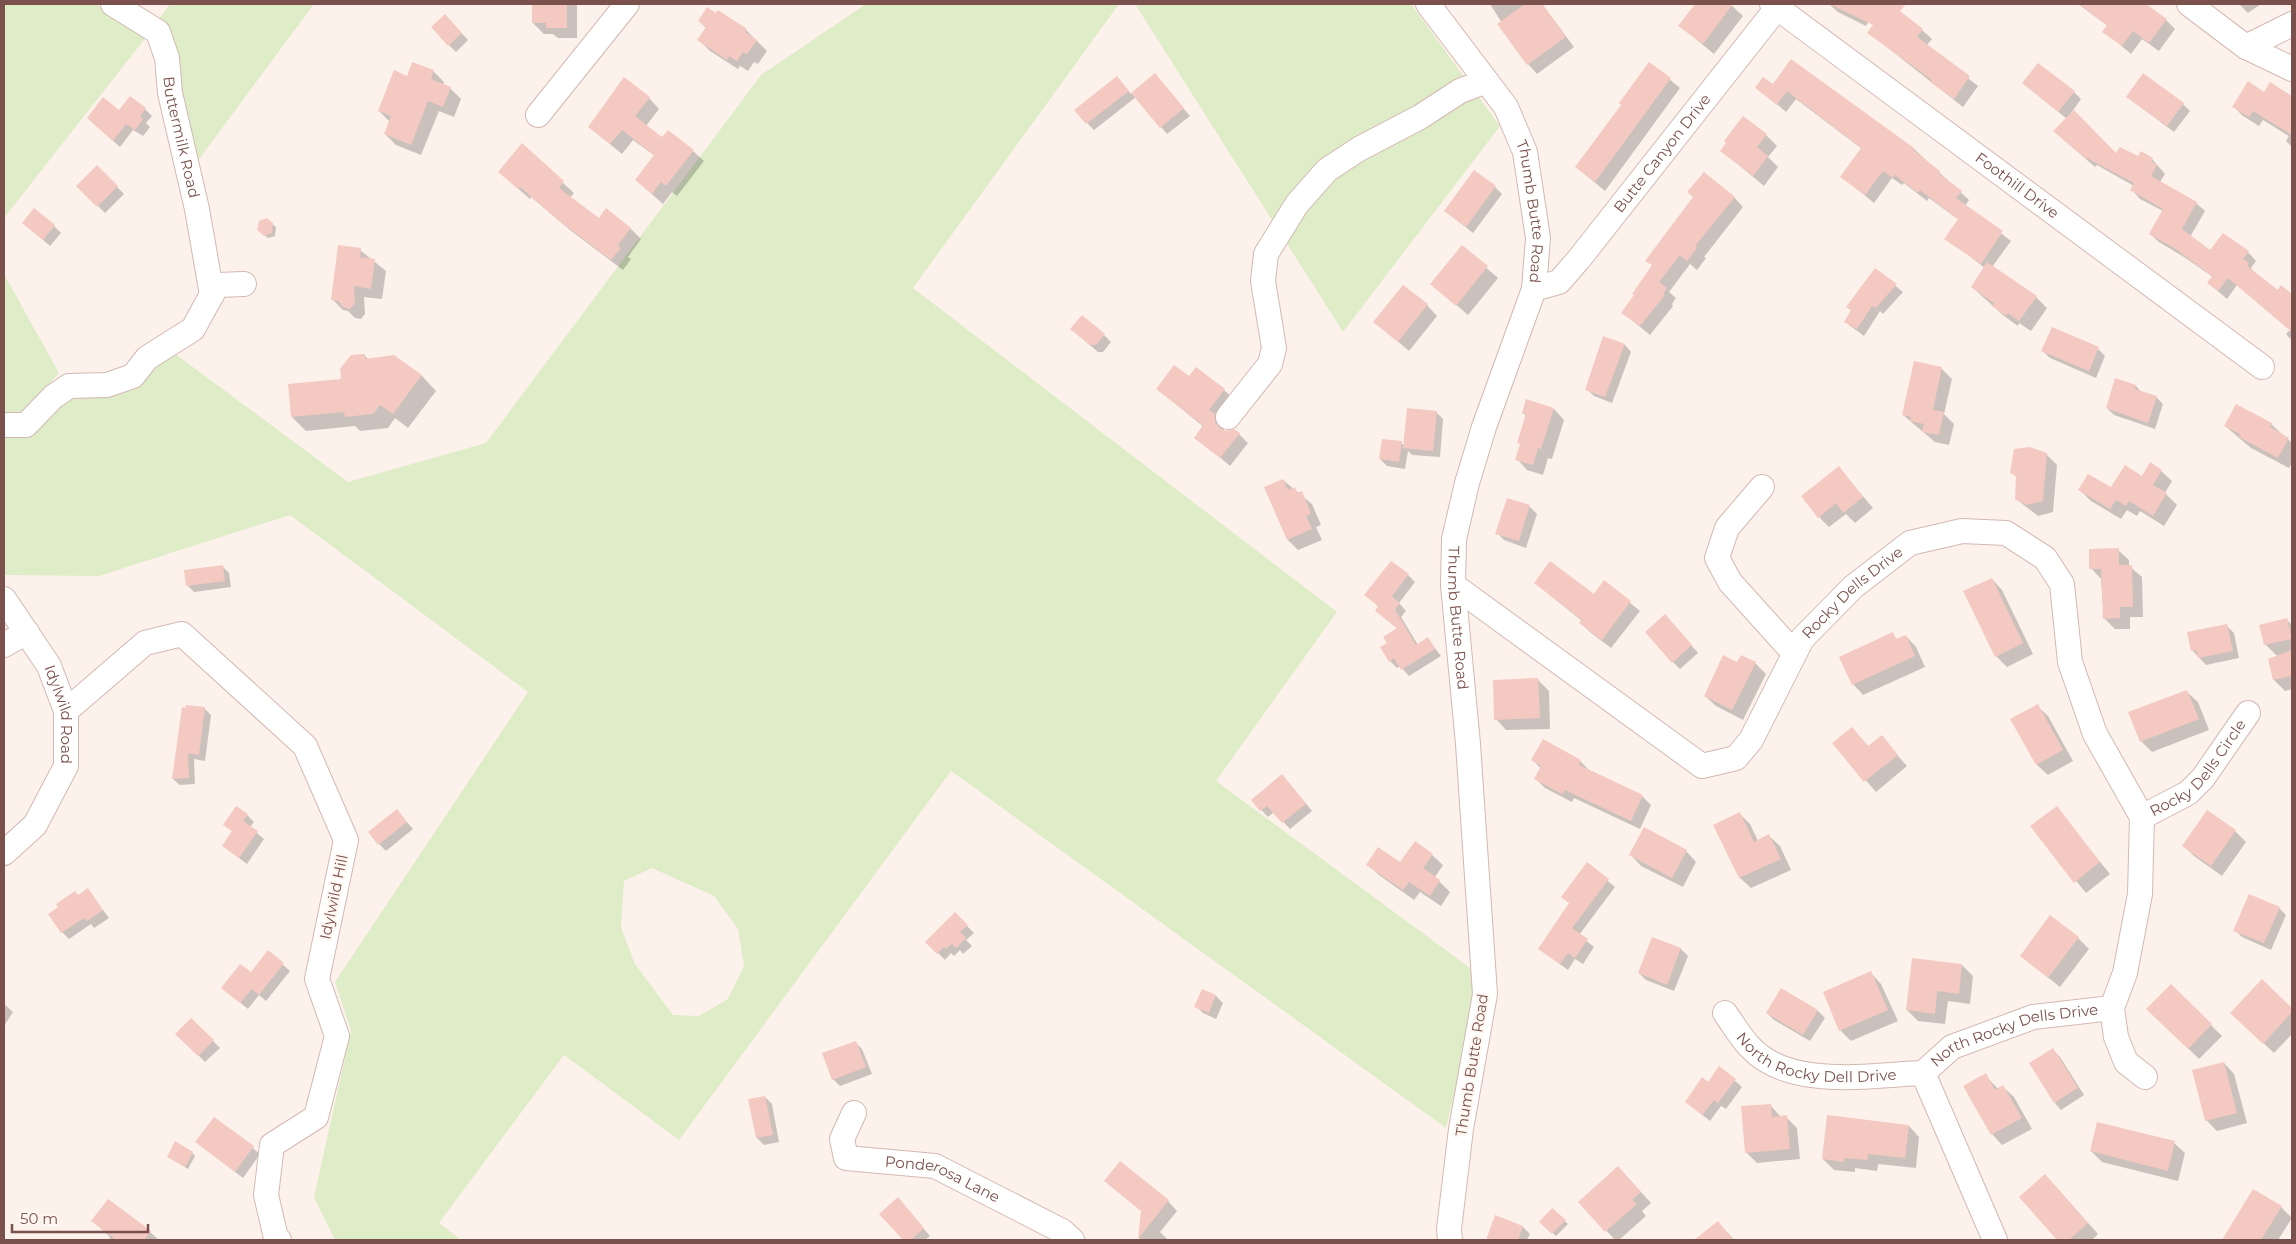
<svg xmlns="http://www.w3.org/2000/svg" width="2296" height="1244" font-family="Montserrat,sans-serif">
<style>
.green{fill:#dfecc8;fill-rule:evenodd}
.shadow{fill:#0003}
.building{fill:#f4c9c1}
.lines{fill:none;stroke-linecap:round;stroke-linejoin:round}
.minor-casing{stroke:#d3b8b2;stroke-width:26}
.minor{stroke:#fff;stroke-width:24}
.labels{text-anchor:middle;stroke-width:4.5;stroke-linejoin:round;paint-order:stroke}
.street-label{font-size:15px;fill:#7a514c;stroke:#fff7f2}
</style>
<rect width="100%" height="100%" fill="#fdf2eb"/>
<path class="green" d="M4,4h92l51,32 -143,182z
M170,4h144l-117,158 -21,-100 -18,-42z
M866,4h253l-206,284 424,324 -121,169 261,192 -14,83 -17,72 -495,-357 -272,369 -115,-85 -125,168 22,17h-126l-21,-43 37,-166 -16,-49 193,-290 -238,-177 -191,61 -95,-1v-140l21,2 40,-35 109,-49 174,129 138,-39 275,-368zM652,868l62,28 24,33 6,37 -16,33 -29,17 -26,-1 -38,-51 -14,-36 3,-47z
M1135,4h276l89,122 -157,206z
M4,274l55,99 -40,44h-15z"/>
<path class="shadow" d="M533,4h44v34h-19l-5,-4h-9l-11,-11z
M1490,4h52l32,43 -37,27 -9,-10z
M1697,4h33l13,12 -29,38 -34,-28z
M1829,4h49l-12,22 -28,-14z
M2078,4h56l13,9 19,7 9,9 -16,22 -17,-12 -11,15 -27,-23 4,-5z
M2239,4h22l-13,9z
M699,21l47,9 21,21 -9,13 -4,-2 -6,9 -8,-5 -2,3 -28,-18 -11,-11 8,-11z
M452,23l16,17 -12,12 -7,-7z
M1922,30l10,9 -6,7 52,40 -15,21 -94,-74z
M1792,61l122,88 55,51 -4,6 46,35 -19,26 44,30 11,11 -16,23 -12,-8 -1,3 -14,-10 -32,-29 13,-19 -39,-30 13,-18 -30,-22 -2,3 -23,-18 -2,2 -10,-7 -18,25 -32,-26 20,-28 -66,-50 -10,13 -29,-25 16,-2z
M1650,63l30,25 -75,103 -29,-24 47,-62z
M433,71l11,11 -1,3 7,3 11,11 -7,18 -15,-6 -18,44 -25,-10 -11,-11 5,-12 -11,-11 28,-34z
M1155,75l35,41 -23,18 -31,-37 -42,33 -7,-7 30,-46 14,17z
M2023,83l51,9 7,7 -12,17 47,39 36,4 13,15 -5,8 36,21 9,8 -15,26 21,14 37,1 8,9 -5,7 4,6 23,18 4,-5 10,8v46l-6,-7 4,-4 -53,-45 -10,14 -19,-16 5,-6 -29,-20 -25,-15 -9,-8 13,-23 -23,-12 -8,-9 2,-4 -37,-21 -2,2 -32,-28 4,-20z
M2271,84l21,13v50l-6,-6 3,-5 -26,-16 -4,6 -16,-10 -9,-9 31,-14z
M2127,97l56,7 7,7 -16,21z
M649,98l10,11 -13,17 16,13 31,12 11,10 -27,35 -5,-4 -9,12 -27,-24 19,-24 -22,-16 -11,14 -33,-27z
M145,109l7,7 -6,7 4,4 -7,9 -10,-6 -13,17 -25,-22 24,-13z
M1766,135l11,11 -9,11 10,10 -14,19 -42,-35 6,-8z
M522,145l52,48 -4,5 29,22 31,8 11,11 -13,18 3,2 -8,11 -53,-40 -39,-33 -1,2 -31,-27z
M97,167l27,27 -19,19 -27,-27z
M1495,187l7,7 -29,39 -28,-22z
M1734,197l9,10 -39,50 2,1 -9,12 -7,-6 -21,28 7,6 -4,6 1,2 -23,29 -27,-22 30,-47 -6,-5z
M23,223l31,3 7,7 -11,13z
M272,224l4,3 -1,9 -7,2 -6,-5z
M1462,247l36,31 -30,37 -36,-31z
M360,250l26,21 -4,28 -18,-2 1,17 -4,5 -6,-1 -7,-7 -5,-1 -11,-11z
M1876,270l27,22 -20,22 -3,-3 -16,25 -19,-14 7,-11 -5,-4z
M1427,305l10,11 -28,35 -34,-29z
M1104,335l7,7 -8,10h-5l-19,-16z
M1604,337l21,8 6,7 -19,51 -18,-7 -7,-7z
M2098,349l7,7 -9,22 -46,-20 -7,-7z
M364,355l5,5 25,-4 28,20 14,15 -28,37 -13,-10 -7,10 -28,3 -5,-5 -49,5 -14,-14 51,-37z
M1941,368l11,11 -8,35 10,10 -5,21 -14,-3 -32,-27z
M1189,377l35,13 10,9 -10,26v6l15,3 9,9 -18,23 -34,-29 8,-10 -47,-38z
M2116,380l20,6 6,7 14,4 7,7 -8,25 -41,-14 -7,-7z
M1554,409l10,11 -12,39 -4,-1 -5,17 -16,-5 -10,-11 4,-14 -3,-3 8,-26 -3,-3z
M1436,412l7,7 -3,38 -28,-2 -4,-4 -3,18 -18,-3 -7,-7 21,-16 4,3z
M2271,424l21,19v20l-3,5 -38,-20 -26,-22z
M2046,454l11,11 -4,47 -15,4 -22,-17 2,-21 -6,-5z
M1839,468l34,40 -18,15 -9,-9 -17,13 -10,-10z
M2161,471l11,10 -7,12 12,12 -13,21 -24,-15 -3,5 -10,-6 -6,9 -30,-18 -11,-11 32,-1z
M1283,480l29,24 9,21 -5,2 6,13 -24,10 -10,-10z
M1508,499l22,8 7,7 -11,34 -22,-8 -7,-7z
M2118,550l11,10v6l13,11 1,40h-13v12h-15l-11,-11 -3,-39 -10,-11z
M222,566l7,7 2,14 -37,5 -7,-7z
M1408,575l7,7 -16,21 7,8 -5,6 17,28 10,-6 13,17 -32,20 -9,-10 -3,2 -7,-7 -1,-17 9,-15 -21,-18 2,-4 -13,-12z
M1992,579l10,11 31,64 -26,13 -11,-11z
M1604,582l36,29 -29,37 -21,-16 -9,-9 1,-2 -47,-38 59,13z
M2286,619l6,6v64l-7,2 -11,-11 -5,-20 9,-3 -13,-13z
M1672,623l26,30 -18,16 -7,-7z
M2227,626l7,7 5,25 -33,7 -14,-15z
M1892,634l6,6 8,-4 10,11 9,20 -62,28 -10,-11z
M1755,663l11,11 -23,46 -27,-14 -11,-10 33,-32z
M1538,680l11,11 1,38 -44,1 -10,-11z
M2187,692l11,10 11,28 -57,22 -11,-11z
M2037,706l11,10 25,45 -25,14 -11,-10 -25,-45z
M204,708l7,7 -6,46 -11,-2 1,25 -15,1 -7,-6z
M1852,728l17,19 12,-10 26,29 -31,26 -42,-49z
M1543,741l37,20 9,9 53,26 9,9 -11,24 -66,-31 -2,4 -27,-14 -9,-9 5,-10 -8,-9z
M1289,783l23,28 -22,18 -16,-17 -6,5 -16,-17z
M2056,808l54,66 -24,19 -54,-66z
M397,811l16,18 -27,22 -7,-7z
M1740,814l10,10 8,17 11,-5 11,10 11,24 -40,18 -11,-10z
M247,815l7,7 -4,5 14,12 -17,25 -24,-18 10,-14 -8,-7z
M2235,831l11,11 -24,34 -28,-20 -10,-10z
M1686,851l10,11 -13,25 -42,-21 -10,-11z
M1432,855l11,10 -8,12 15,15 -9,14 -21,-14 -6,8 -35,-25 -11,-10 33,-1z
M1588,864l27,23 -36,48 15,12 -11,17 -8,-5 -7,11 -29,-21 31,-45z
M88,890l21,28 -15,10 -3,-4 -22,15 -7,-7 16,-36z
M2279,908l7,7 -15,35 -29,-13 -7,-7z
M955,914l19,19 -8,7 6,6 -9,8 -3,-4 -6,6 -3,-3 -6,7 -18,-18z
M1652,938l29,11 7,7 -14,35 -28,-11 -7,-7z
M2078,938l11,11 -29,38 -39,-31z
M268,952l22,19 -24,30 -7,-6 -11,14 -26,-21 29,-14z
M1962,965l11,11 -3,28 -22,-3 -3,23 -27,-3 -11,-11z
M1871,973l10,11 17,37 -47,20 -11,-11z
M2262,981l30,28v25l-18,19 -31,-29z
M2171,986l51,50 -23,23 -51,-50z
M1782,989l36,22 7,7 -15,23 -36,-21 -7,-7z
M1203,990l13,6 7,7 -7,16 -13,-6 -7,-7z
M4,1004l9,8 -9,14z
M191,1019l29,29 -15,14 -28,-28z
M855,1042l7,7 10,25 -32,12 -7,-7z
M2053,1050l7,7 24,38 -23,15 -6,-7z
M2224,1063l10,11 13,49 -30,8 -11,-11z
M1720,1068l22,19 -16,22 -5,-3 -11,15 -24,-19 22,-19z
M1985,1075l13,14 5,-2 11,10 18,32 -30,16 -10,-11z
M765,1097l7,7 7,38 -15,3 -7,-7z
M1770,1105l11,12h5l11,11 3,31 -43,4 -11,-11z
M215,1118l45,36 -17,24 -39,-30z
M1909,1126l10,11 -3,31 -38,-4 -1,7 -22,-3v4l-21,-2 -11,-11z
M2174,1143l11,10 -7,28 -76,-19 -11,-11z
M192,1153l3,3 -7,13 -20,-13z
M1629,1179l22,24 -9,8 4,5 -27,24h-4l-35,-38z
M1105,1181l63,20 9,10 -17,21 8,8h-29l4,-28z
M2055,1186l43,48 -6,6h-33l-38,-43z
M2253,1190l28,17 11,11 -14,22h-55z
M904,1206l26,30 -5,4h-20l-24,-26z
M1552,1209l16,15 -12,12 -15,-14z
M1495,1217l28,10 7,7 -3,6h-40z
M93,1221l57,11 9,8h-50l1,-3z
M1718,1223l11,11 5,6h-30l-3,-4z"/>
<path class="building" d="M532,4h35v24h-21v-5h-14z
M1525,4h17l24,33 -39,28 -30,-41z
M1695,4h38l-30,40 -25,-18z
M1829,4h77l-6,7 23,18 -6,8 53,39 -16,23 -24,-17 2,-2 -65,-47 6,-8z
M2079,4h67l21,15 -18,24 -16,-12 -11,15 -20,-14 5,-7z
M707,7l9,6 2,-3 29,19 -2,3 12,8 -10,14 -4,-2 -6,9 -8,-5 -2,4 -30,-20 9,-13 -8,-6z
M445,14l17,19 -14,13 -17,-19z
M1791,59l123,89 -1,2 27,21 -2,2 24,18 -6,7 47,33 -22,33 -37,-25 14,-20 -38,-29 -2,3 -23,-18 -2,3 -10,-7 -18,24 -25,-18 21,-29 -74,-57 -10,14 -22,-17 8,-11 10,7z
M412,62l22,8 -3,9 20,8 -8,20 -15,-6 -17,44 -27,-11 7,-18 -13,-5 16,-41 13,6z
M1649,62l22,16 -76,104 -20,-15 46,-62 -2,-2z
M2038,63l37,28 -17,21 -36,-29z
M1155,73l29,35 -24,20 -29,-35z
M2143,73l41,30 -17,23 -41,-29z
M1117,76l12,15 -43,33 -12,-14z
M624,77l26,20 -15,19 27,21 6,-7 26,20 -28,36 -5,-4 -9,12 -17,-14 19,-25 -32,-25 -12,14 -22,-17z
M2248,81l16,11 6,-10 22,14v39l-39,-24 -4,6 -17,-10z
M130,96l16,12 -6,8 3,3 -8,11 -9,-6 -13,17 -26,-23 16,-21 16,13z
M2074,110l42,43 4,-6 18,9 3,-5 12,7 -2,3 6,4 -6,11 46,26 -15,27 28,21 13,-17 26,18 -6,8 6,4 -2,3 31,24 3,-5 11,9v38l-64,-54 -10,13 -11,-8 5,-7 -38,-28 -25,-14 14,-25 -33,-19 4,-7 -47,-25 -1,1 -33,-28z
M1743,116l24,18 -10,13 11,9 -15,20 -33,-25 6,-8 -2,-2z
M522,143l42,38 -5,7 40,30 7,-10 25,20 -13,17 3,3 -10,12 -53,-40 -38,-33 -2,2 -20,-17z
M97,165l21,21 -21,21 -21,-21z
M1474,170l22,16 -30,41 -22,-16z
M1704,172l31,25 -40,49 2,2 -10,13 -7,-6 -21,27 8,6 -4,6 2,1 -25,31 -19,-13 13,-18 -2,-1 20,-29 -7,-4 48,-64 -6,-5z
M34,208l21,17 -12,15 -21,-17z
M267,218l6,5 -1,10 -8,3 -7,-6 2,-9z
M338,245l23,3 -1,9 15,2 -4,30 -17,-3 1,17 -5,6 -7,-2 -5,-6 -7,-1z
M1462,245l26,21 -32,40 -26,-22z
M1987,262l50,34 -18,25 -11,-8 -2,3 -14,-10 2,-3 -23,-16z
M1875,268l22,16 -21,24 -4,-2 -15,23 -13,-7 7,-12 -5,-3z
M1403,285l25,19 -30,38 -25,-20z
M1082,315l23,19 -9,11h-6l-20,-16z
M2052,327l47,20 -10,24 -48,-20z
M1603,336l22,8 -20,53 -20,-7z
M365,354v5l29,-4 28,20 -29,39 -13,-9 -7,9 -28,3 -1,-5 -53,5 -3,-33 53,-5 -1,-10 11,-14z
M1914,361l28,6 -9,43 11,2 -5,23 -17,-3 2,-8 -14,-3 1,-4 -9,-2z
M1174,365l15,11 7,-9 29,22 -16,21 6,4v8l5,6 6,3 8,-2 6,4 -20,25 -26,-20 9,-13 -47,-36z
M2115,378l21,7 -1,4 22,7 -9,27 -42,-15z
M1526,399l28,9 -13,41 -3,-1 -5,17 -18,-5 5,-16 -3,-1 9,-29 -4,-1z
M2236,404l36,19 -2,4 19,11 -11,20 -39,-21 1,-3 -16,-8z
M1407,408l30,3 -4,40 -30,-3z
M1382,439l20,2 -3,21 -20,-3z
M2030,447l17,6 -4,48 -17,4 -11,-6 1,-23 -6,-3 4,-24z
M2150,462l12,8 -9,15 14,8 -14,23 -24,-15 -3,5 -10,-6 -6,9 -32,-19 10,-16 23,13 14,-22 17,11z
M1839,466l24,31 -20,16 -7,-10 -18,15 -17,-22z
M1283,479l5,11 7,-3 2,6 5,-2 9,23 -5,2 6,13 -25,11 -23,-53z
M1507,498l23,7 -11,36 -24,-7z
M2119,548v17h13l1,42h-13v11l-17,1 -2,-50h-12v-20z
M1391,561l18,13 -17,22 8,7 -5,7 21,35 12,-8 7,12 -34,21 -7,-12 -5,4 -9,-15 7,-4 -4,-6 14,-9 -22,-17 3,-5 -14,-11z
M1550,561l44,33 10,-14 27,21 -29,39 -23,-17 3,-3 -48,-37z
M223,565l2,16 -39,5 -2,-16z
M1992,578l31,65 -28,14 -32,-66z
M1665,614l27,31 -20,18 -27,-31z
M2287,618l5,21 -28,6 -5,-20z
M2227,624l6,27 -35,7 -2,-8 -5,1 -4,-19z
M1893,632l3,7 10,-4 9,21 -63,29 -13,-28z
M2292,650v26l-19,4 -5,-21z
M1723,655l14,7 4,-7 15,7 -24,48 -28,-14z
M1538,678l2,40 -46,2 -1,-40z
M2187,690l12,29 -59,23 -12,-30z
M2038,704l25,46 -27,15 -26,-46z
M186,705l19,2 -6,48 -11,-2 1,25 -17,1 10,-72 3,1z
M1852,727l16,19 14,-11 16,20 -34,27 -32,-39z
M1543,739l38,21 -2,5 64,30 -12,26 -66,-31 -3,4 -28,-15 7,-13 -10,-6z
M1282,774l24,30 -24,19 -15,-17 -7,5 -9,-11z
M236,806l12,8 -5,7 15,10 -19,27 -17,-12 10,-15 -9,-6z
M2057,806l43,56 -26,21 -44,-57z
M397,809l10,13 -29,23 -10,-13z
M2207,810l29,20 -25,36 -29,-20z
M1740,812l14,30 15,-8 12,25 -42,19 -26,-53z
M1644,827l43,23 -15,28 -43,-23z
M1415,841l18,13 -10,14 17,12 -10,16 -21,-14 -6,8 -37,-25 12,-18 22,15z
M1587,862l22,17 -37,49 16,11 -13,19 -7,-5 -8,11 -22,-15 31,-46 -8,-6z
M88,888l15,22 -16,11 -3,-3 -23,15 -13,-19 10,-7 -2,-3 19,-13 3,4z
M2249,894l31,13 -16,36 -31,-12z
M955,912l13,13 -8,7 6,6 -10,10 -4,-4 -6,5 -2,-2 -7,7 -12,-12z
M2050,915l29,22 -31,41 -28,-22z
M1652,937l29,11 -14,37 -29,-12z
M268,950l16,13 -25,32 -7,-6 -12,14 -19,-15 19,-24 11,8z
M1912,958l50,6 -3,30 -22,-3 -2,23 -29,-4z
M1871,971l17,39 -49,21 -16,-39z
M2262,979l30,29v4l-29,32 -33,-31z
M2171,984l41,40 -24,25 -42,-40z
M1781,988l37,22 -15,25 -37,-22z
M1202,989l14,6 -7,18 -15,-6z
M191,1018l23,22 -16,16 -23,-22z
M856,1041l10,26 -34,13 -10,-27z
M2053,1048l25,40 -24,15 -25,-40z
M2224,1062l13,51 -32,8 -13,-51z
M1719,1066l17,13 -18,24 -4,-3 -12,15 -17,-13 17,-25 6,5z
M1986,1073l9,17 8,-5 19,33 -31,17 -28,-49z
M765,1096l8,39 -17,3 -8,-39z
M1771,1104l1,13 15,-2 3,34 -45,4 -4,-47z
M1827,1115l82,10 -4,33 -37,-4 -1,6 -22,-2 -1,4 -22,-3z
M214,1117l40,29 -19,26 -40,-30z
M2097,1122l78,19 -7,30 -78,-20z
M175,1141l18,11 -8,15 -18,-10z
M1120,1161l49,39 -31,39 3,-28 -37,-30z
M1618,1166l23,26 -9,8 5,4 -32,28 -27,-30z
M2045,1174l43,49 -19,17h-12l-38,-43z
M2253,1189l29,17 -21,34h-39z
M898,1197l26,31 -13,12h-8l-24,-26z
M108,1199l43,32 -7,9h-28l-25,-19z
M1552,1208l14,12 -14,14 -13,-12z
M1495,1215l28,11 -5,14h-32z
M1718,1221l15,19h-39z"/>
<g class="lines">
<defs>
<g id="minor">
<path id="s1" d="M113,4l45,28 9,26 3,35 27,116 15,86"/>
<path id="s2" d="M1428,4l78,103 19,45 13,86 -4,51 -50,138 -17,56 -13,56 -1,46 15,159 17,250 -24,135 -12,100 1,11"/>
<path id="s3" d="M1772,4l490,363"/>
<path d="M2189,4l57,43 46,22"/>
<path d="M2246,47l46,-23"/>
<path d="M538,115l89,-111"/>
<path id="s4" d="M1534,289l25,-7 20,-23 201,-255"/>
<path d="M1228,417l42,-53 4,-16 -11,-67 3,-27 31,-50 30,-34 32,-21 61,-32 40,-26 26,-10"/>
<path d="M4,425h22l27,-28 16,-11 38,-1 26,-9 14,-18 46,-29 24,-44 27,-1"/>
<path d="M1762,487l-35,41 -10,30 13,24 64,71"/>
<path id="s5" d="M1453,585l249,181 34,-8 15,-18 51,-101 51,-52 57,-44 52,-12 44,2 39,25 17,26 8,78 25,72 47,83 -2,77 -15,79 -13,35 4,29 10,25 19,15"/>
<path id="s6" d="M4,599l45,67 17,45v55l-31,59 -31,28"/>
<path d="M4,645l23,-13"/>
<path d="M66,711l79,-68 37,-9 123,112 41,94 -29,139 20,57 -21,81 -44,28 -6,50 10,43 3,2"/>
<path id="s7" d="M2142,817l46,-24 15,-15 45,-65"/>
<path id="s8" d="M1725,1013c8,11 15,24 25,34 39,43 121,28 173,26"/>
<path id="s9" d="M1923,1073l29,-26 81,-30 79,-9"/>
<path d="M1923,1073l72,167"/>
<path id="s10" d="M854,1113l-12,26 4,19 89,8 127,65 10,9"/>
</g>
</defs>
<use href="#minor" class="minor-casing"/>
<use href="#minor" class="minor"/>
</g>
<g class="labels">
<g class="street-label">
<text dy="5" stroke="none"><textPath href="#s1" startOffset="161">Buttermilk Road</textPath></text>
<text dy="5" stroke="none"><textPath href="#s4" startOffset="191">Butte Canyon Drive</textPath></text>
<text dy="5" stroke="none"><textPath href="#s3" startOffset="305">Foothill Drive</textPath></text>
<text dy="5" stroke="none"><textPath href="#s2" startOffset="238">Thumb Butte Road</textPath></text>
<text dy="5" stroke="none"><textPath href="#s5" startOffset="548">Rocky Dells Drive</textPath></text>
<text dy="5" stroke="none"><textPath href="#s2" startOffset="658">Thumb Butte Road</textPath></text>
<text dy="5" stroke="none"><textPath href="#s6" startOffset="131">Idylwild Road</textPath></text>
<text dy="5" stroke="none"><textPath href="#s7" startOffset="76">Rocky Dells Circle</textPath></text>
<text transform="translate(334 897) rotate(-78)" y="5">Idylwild Hill</text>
<text dy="5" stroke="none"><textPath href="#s9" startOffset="102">North Rocky Dells Drive</textPath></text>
<text dy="5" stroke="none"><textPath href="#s8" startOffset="111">North Rocky Dell Drive</textPath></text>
<text transform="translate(1472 1065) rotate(-81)" y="5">Thumb Butte Road</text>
<text dy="5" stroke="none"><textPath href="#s10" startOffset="148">Ponderosa Lane</textPath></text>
</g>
</g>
<rect width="2296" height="1244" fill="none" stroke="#7a514c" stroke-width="10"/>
<path d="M12 1224v8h136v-8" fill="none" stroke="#7a514c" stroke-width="2.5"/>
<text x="20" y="1224" font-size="15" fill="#7a514c" stroke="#fff7f2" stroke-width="4" paint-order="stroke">50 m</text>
</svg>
